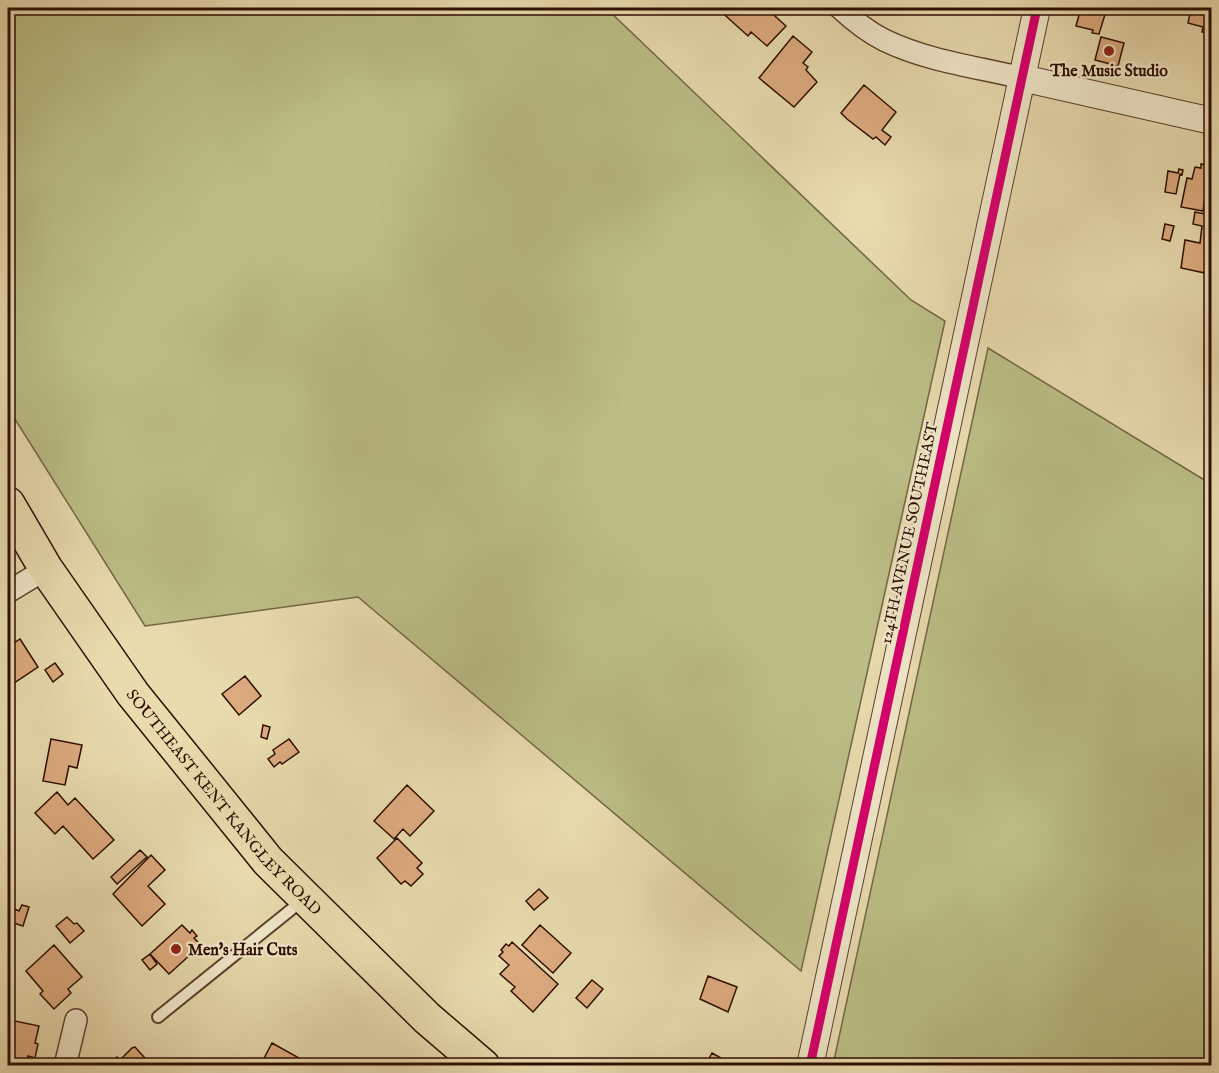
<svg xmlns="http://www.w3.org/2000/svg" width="1219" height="1073" font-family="'IM FELL English',serif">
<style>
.green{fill:#bbbe86;stroke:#746644;stroke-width:1.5}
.building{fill:#dcab7f;stroke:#2d0d02;stroke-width:1.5}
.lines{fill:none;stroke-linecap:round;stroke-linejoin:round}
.service-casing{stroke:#5c402d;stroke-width:14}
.minor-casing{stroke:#5c402d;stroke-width:24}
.tertiary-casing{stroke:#5c402d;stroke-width:28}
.primary-casing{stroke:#2d0d02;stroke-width:36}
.service{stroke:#f0e8ca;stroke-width:10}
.minor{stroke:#f0e8ca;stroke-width:21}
.tertiary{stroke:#f0e8ca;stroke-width:26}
.primary{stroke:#e8dbae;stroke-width:33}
.cycleway-casing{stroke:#f0e8ca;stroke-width:13}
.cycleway{stroke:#d6006c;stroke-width:9}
.poi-dot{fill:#8f2418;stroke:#f0e8ca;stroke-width:2}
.labels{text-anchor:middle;stroke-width:4.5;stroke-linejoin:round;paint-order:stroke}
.poi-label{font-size:16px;font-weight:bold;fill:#2d0d02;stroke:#f0e8ca}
.street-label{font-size:16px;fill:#2d0d02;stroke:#f0e8ca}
</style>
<rect width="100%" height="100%" fill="#e8dbae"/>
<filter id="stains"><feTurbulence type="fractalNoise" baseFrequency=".00333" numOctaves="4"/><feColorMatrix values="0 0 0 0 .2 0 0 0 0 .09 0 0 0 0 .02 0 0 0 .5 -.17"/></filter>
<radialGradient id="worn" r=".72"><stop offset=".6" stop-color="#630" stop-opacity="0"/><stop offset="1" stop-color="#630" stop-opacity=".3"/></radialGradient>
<path class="green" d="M8,8h598l305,292 34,21 -144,650 -443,-374 -213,29 -137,-218z
M988,348l223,136v581h-378z"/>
<path class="building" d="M717,8h49l20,18 -19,20 -16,-14 -3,4z
M1081,8h26l-8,26 -7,-1 1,-3 -17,-4z
M1191,8h21v26l-10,-2 1,-5 -15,-4z
M793,36l19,16 -9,11 5,4 -2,3 11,12 -23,25 -35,-29z
M1101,37l23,6 -6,23 -23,-6z
M864,85l32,27 -14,18 9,7 -6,8 -9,-8 -3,2 -26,-20 -6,-6z
M1201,164l11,2v33l-7,-2 -2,14 -22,-4 6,-29 5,1 3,-12 6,1z
M1179,169l4,1 -1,5 -2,-1 -4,20 -11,-2 3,-21 10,2z
M1195,212l15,3 -2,10 4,1v30l-2,7h-3l-2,10 -24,-5 4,-28 15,3 2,-17 -9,-2z
M1165,224l9,2 -4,15 -8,-2z
M20,639l18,28 -30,20v-40z
M55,663l8,11 -10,8 -8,-12z
M245,676l16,20 -22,19 -17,-21z
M263,725l7,2 -3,12 -6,-2z
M51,739l31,6 -5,23 -8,-2 -4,19 -22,-4z
M289,739l10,13 -17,12 -2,-2 -6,5 -6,-8 7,-5 -2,-4z
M407,785l27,26 -24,25 -7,-7 -9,10 -20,-18z
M57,792l11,13 7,-7 39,42 -21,19 -30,-33 -8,8 -20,-21z
M397,838l25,25 -5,5 6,6 -12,12 -6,-5 -4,3 -24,-26z
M140,850l7,7 -30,27 -6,-7z
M151,855l14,15 -17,16 17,18 -23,22 -29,-32z
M539,889l9,9 -14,12 -8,-9z
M22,905l7,2 -6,19 -12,-4 4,-13 4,2z
M67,917l7,7 3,-1 7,8 -14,12 -14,-17z
M182,925l8,8 2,-3 5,6 -3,2 7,7 -32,29 -19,-20z
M540,925l31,28 -18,20 -31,-28z
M512,942l46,42 -25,28 -22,-21 4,-4 -15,-13 9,-9 -10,-9 4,-4 -2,-2 5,-6 3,2z
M54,945l28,32 -14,12 3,4 -17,16 -14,-15 3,-3 -17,-20z
M150,954l7,10 -7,6 -8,-10z
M708,976l29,11 -9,25 -28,-13z
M592,980l11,9 -16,19 -11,-10z
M10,1020l29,6 -4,17 3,1 -3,14 -7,-2 -2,10h-18v-35z
M272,1043l36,20 -1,3h-47z
M135,1047l17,19h-44l9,-9 3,3 12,-12z
M712,1053l18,10 -1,3h-24z"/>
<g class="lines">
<defs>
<path id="service" d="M158,1017l145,-117"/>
<path id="minor" d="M840,8c13,12 28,24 44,32 43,21 93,27 138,38
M8,592l38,-23
M65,1066l11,-46"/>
<path id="tertiary" d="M1022,78l190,43
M810,1066l227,-1058"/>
<g id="primary">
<path id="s1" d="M8,504l38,65 87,125 135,167 159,157 56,48"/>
</g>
</defs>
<use href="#service" class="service-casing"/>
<use href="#minor" class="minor-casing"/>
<use href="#tertiary" class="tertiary-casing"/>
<use href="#primary" class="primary-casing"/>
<use href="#service" class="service"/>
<use href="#minor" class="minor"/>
<use href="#tertiary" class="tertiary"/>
<use href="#primary" class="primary"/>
<defs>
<path id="cycleway" d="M810,1066l227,-1058"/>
</defs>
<use href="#cycleway" class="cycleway-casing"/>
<use href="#cycleway" class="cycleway"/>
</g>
<g class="poi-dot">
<circle cx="1109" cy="51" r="6"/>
<circle cx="176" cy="949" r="6"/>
</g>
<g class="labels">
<g class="poi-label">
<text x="1109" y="76">The Music Studio</text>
<text x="188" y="955" text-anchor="start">Men's Hair Cuts</text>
</g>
<g class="street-label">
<text transform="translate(908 533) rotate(-78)" y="6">124TH AVENUE SOUTHEAST</text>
<text dy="6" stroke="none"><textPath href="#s1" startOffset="369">SOUTHEAST KENT KANGLEY ROAD</textPath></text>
</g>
</g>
<rect width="1219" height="1073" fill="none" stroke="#e8dbae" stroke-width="30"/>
<rect x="9" y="9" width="1201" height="1055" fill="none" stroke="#2d0d02" stroke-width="3"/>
<rect x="15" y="15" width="1189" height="1043" fill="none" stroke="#2d0d02" stroke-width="1.5"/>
<rect width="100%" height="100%" filter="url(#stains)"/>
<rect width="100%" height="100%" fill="url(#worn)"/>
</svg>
